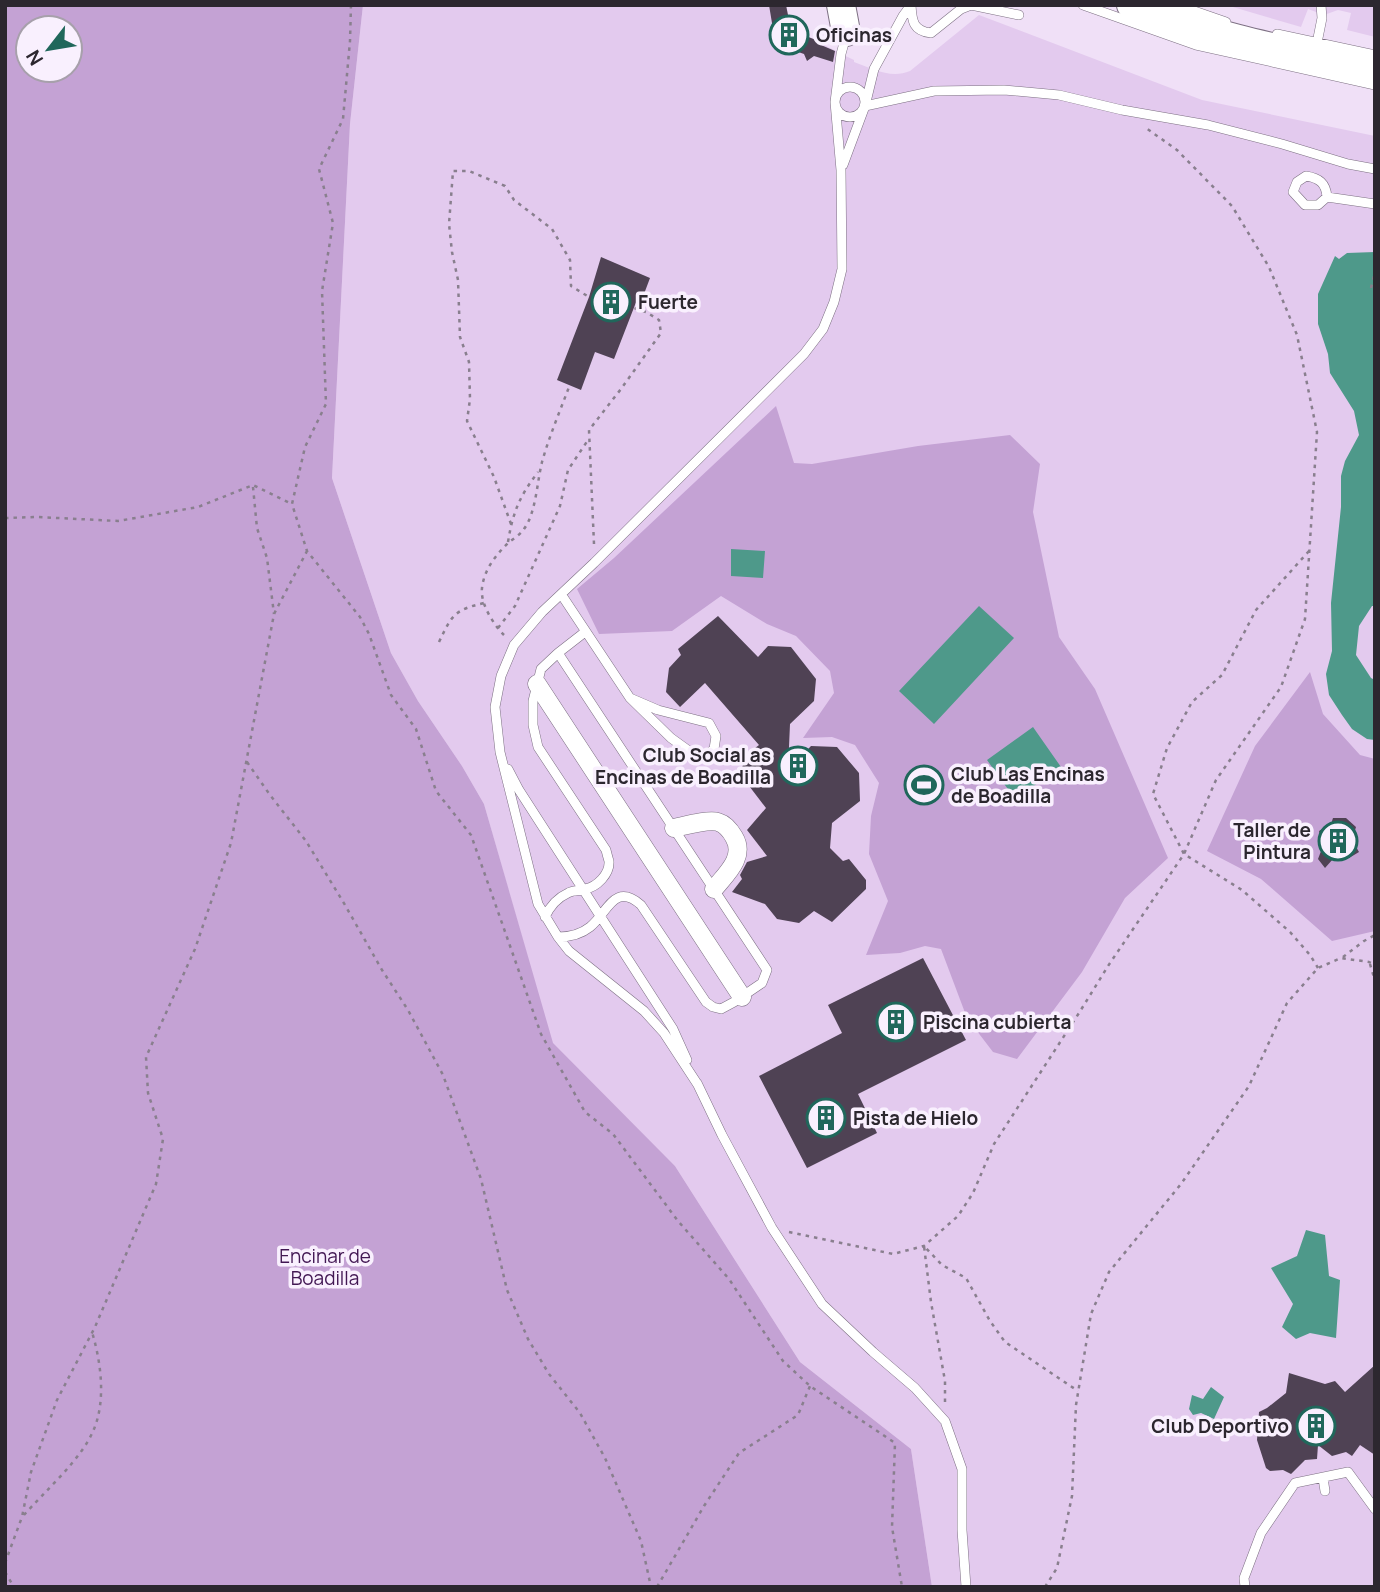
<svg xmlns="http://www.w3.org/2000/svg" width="1380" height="1592" font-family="Manrope,sans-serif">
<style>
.green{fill:#e3caee}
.forest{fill:#c4a2d4;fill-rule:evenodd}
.water{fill:#4e998a}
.building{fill:#4f4254}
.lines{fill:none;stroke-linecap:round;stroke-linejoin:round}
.service-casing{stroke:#7d7083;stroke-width:10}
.minor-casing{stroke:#7d7083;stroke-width:19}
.primary-casing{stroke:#7d7083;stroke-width:30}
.path{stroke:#897f8e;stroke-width:2.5;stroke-dasharray:3.5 5;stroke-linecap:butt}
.service{stroke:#fff;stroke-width:9}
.minor{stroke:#fff;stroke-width:18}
.primary{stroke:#fff;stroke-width:28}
.labels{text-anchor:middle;stroke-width:7;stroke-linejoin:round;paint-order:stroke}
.poi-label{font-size:19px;font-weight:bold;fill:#2c272f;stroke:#f9f0fe;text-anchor:start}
.park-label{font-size:19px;fill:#421753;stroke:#f9f0fe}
</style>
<rect width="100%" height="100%" fill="#f0e0f7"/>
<path class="green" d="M363,5h423l5,25c22,8 42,20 63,30v2c19,7 37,17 56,9l69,-56 223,85 173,36v1451h-443l-21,-138 -111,-87 -125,-196 -123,-123 -68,-239 -22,-38 -44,-65 -27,-48 -59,-175 18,-354z
M1226,5h149v32l-28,-7 4,-17 -13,-3 -14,5 -16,-6 -7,18z"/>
<path class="forest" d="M5,5h358l-13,119 -18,354 59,175 27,48 44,65 22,38 69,239 122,123 125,196 111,87 21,138h-927zM28,28h42v42h-42z
M776,406l18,57 18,1 106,-18 92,-11 30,29 -7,48 26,125 36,52 73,169 -43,40 -43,74 -65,87 -24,-7 -26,-34 -26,-69 -16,-3 -25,7 -34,2 22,-54 -19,-47 2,-38 8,-33 -24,-38 -23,-8 -29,1 31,-45 -4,-22 -34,-35 -29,-12 -46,-28 -49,35 -73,3 -22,-45 37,-31z
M1310,672l13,42 37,41 15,4v172l-43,10 -71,-62 -54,-28 48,-105z"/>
<path class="water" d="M1375,252v354h-3l-13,20 -3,29 15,23 4,2v60l-8,-1 -15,-10 -10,-14 -13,-20 -3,-21 6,-23 -1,-48 10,-96v-31l4,-15 14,-26 -5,-24 -24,-38 -2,-19 -10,-30v-30l17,-38 4,3 8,-6z
M731,549l34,2 -2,27 -32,-2z
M979,606l35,32 -80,86 -35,-33z
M1033,727l28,40 -46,32 -28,-39z
M1306,1230l19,5 4,41 11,4 -4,58 -26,-5 -14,6 -14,-12 11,-23 -22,-36 26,-12z
M1211,1387l13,10 -10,22 -13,-6 -8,2 -4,-6 3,-14 11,4z"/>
<path class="building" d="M769,5h17l5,25 25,10 5,5 14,6 -2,11 -19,-6 -7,5 -3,-7 -20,-7v-2l-9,-4z
M601,257l49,21 -6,16 -4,-2 -26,67 -19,-7 -14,38 -24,-10 32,-83z
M718,616l40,41 10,-11 23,1 25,32 -2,22 -24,23 -2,46 23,-24 26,1 22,26 1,28 -28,22 -2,25 13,13 6,-2 17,21v9l-34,33 -18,-11 -15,12 -22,-4 -12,-15 -33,-12 10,-13 -2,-4 7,-13 20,-6 -20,-26 19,-22 -26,-34 6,-19 13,-10 -54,-62 -25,24 -14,-15 3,-24 12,-13 -3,-6z
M1333,818h13l10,9 -3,10 2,8 4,7 -10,6 -16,1 -8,9 -7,-9 5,-13 -4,-15 12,-7z
M923,958l43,82 -108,54 19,39 -70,35 -48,-92 83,-43 -14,-28z
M1375,1365v90l-15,-10 -8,11 -6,-4 -14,4 -14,-11 -1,14 -12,1 -14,14 -8,-4 -13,1 -4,-3 -9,-28 2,-28 8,-4 19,-15 3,-20 36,11 10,-3 10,11z"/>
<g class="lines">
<defs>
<path id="service" d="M911,5c1,16 2,26 20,28l30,-24 10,-4 48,10
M1083,5l113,40 179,40
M1177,5l49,17
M1277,34l98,21
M1316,48l6,-30 -1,-13
M835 102a15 15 0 1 1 30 0a15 15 0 1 1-30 0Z
M865,106l69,-15 70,-1 55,5 63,15 86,15 74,19 66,20 27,5
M843,165l22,-59 9,-37 29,-53 8,-11
M1306,176c13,2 20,7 21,21l-9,8h-13l-12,-13 4,-10z
M1327,197l48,7
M561,594l69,104 41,40 25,18 11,-1 7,-6 2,-13 -7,-13 -51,-13 -28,-12
M508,769l11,21 154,239 14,31
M545,917c5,-11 12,-19 23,-24 5,-3 11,-2 17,-4 12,-2 25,-15 24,-28 -1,-3 -2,-7 -3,-11l-68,-103 -5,-22v-24l8,-32 17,-16 27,-21
M558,937c12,0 22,-2 32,-10 17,-13 24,-46 51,-22l65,97 7,5 8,2 13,-7 28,-19 5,-13 -209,-317
M697,1083l25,52 50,93 50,76 51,48 42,36 30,33 17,48v61l4,57
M698,1085l-34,-52 -20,-22 -75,-60 -11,-14 -20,-33 -38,-152 -5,-45 6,-31 13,-31 28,-33 52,-49 210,-209 19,-25 11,-27 8,-33 -1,-99 -6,-68 6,-48 5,-18
M1323,1478l2,13
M1245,1587l-1,-9 17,-45 34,-50 53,-11 27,37"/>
<path id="minor" d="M537,684l205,313
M674,828c10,-2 34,-9 44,-6 7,2 12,8 16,15 12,20 -8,37 -20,52"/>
<path id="primary" d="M841,5l5,27
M1131,5c79,31 162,47 244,65"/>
</defs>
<use href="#service" class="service-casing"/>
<use href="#minor" class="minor-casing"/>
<use href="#primary" class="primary-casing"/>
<path class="path" d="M351,5l-1,36 -7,78 -24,50 14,54 -11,68 4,113 -21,43 -13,57 15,47 53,66 9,17 22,61 25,34 20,62 35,44 70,199 44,78 28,22 65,87 51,58 54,82 27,25 85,57 -3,84 10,60
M1371,288l4,-16
M253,487l4,41 10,30 7,56
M5,518l32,-1 81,4 80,-14 55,-22 39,19
M511,524l-17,-47 -27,-56 3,-22 -1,-37 -9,-25 -2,-57 -6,-28 -3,-28 4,-53h16l36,15 9,14 38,29 18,31 1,26 18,11
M508,542c5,-31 12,-46 30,-70
M594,544l-5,-114 32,-41 40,-56 -2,-13 -13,-8 -12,-4
M1309,551l-53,59 -34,65 -30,27 -25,46 -14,46 31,60 58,36 48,42 20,23 8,13
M498,628l17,-22 45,-100 8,-36 20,-30
M504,635c-10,-10 -24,-31 -22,-47 2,-18 13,-32 26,-45 5,-4 12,-8 16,-14 12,-16 13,-47 18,-67 7,-25 18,-51 27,-75
M439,642c13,-27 15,-32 45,-39
M247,762l23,33 36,46 39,64 37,65 26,40 35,65 38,104 26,111 21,49 21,35 31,39 25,45 36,83 10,46
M1343,957l21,-16 11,-6
M1370,964l5,17
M789,1232l104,22 31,-8 34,-30 15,-23 21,-49 85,-131 29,-47 76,-112 32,-74 65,-93 24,-68 12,-187 -20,-97 -28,-68 -37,-61 -55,-56 -31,-22
M945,1402v-21l-14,-79 -7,-56 18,19 24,13 24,43 15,21 73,49
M24,1515c21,-24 58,-56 70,-86 12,-29 7,-67 -2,-97
M5,1563l17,-46 9,-45 26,-72 38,-73 61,-143 7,-45 -15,-46 -2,-36 49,-108 36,-106 43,-229 33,-63
M5,1572l9,15
M657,1587l47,-81 35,-53 59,-38 12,-29
M1045,1587l12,-19 15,-72 4,-91 15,-91 18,-42 72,-88 68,-98 38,-83 31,-35 23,-10 28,4 6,3"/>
<use href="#service" class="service"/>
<use href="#minor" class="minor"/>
<use href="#primary" class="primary"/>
</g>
<defs>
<symbol id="building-ring" viewBox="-11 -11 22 22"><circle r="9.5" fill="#f9f0fe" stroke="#20675b" stroke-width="1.5"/><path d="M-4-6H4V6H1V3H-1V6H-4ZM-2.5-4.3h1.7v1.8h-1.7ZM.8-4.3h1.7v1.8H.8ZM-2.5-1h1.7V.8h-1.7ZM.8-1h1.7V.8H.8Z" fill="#20675b"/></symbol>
<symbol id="stadium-ring" viewBox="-11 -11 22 22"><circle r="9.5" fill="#f9f0fe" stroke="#20675b" stroke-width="1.5"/><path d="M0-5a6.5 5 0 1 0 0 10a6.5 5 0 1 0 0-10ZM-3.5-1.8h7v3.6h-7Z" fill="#20675b"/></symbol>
</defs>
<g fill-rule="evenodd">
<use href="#building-ring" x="767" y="13" width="44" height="44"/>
<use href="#building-ring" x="589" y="280" width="44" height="44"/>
<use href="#building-ring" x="776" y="744" width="44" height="44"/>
<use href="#stadium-ring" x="902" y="763" width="44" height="44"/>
<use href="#building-ring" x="1316" y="819" width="44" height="44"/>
<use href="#building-ring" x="874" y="1000" width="44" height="44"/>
<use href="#building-ring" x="804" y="1096" width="44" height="44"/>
<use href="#building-ring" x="1294" y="1404" width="44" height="44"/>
</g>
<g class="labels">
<g class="poi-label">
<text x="816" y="42">Oficinas</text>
<text x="638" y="309">Fuerte</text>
<text x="771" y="762" text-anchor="end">Club Social as<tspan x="771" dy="22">Encinas de Boadilla</tspan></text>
<text x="951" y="781">Club Las Encinas<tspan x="951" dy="22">de Boadilla</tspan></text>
<text x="1311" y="837" text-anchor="end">Taller de<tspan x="1311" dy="22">Pintura</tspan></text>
<text x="923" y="1029">Piscina cubierta</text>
<text x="853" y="1125">Pista de Hielo</text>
<text x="1289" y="1433" text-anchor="end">Club Deportivo</text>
</g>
<g class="park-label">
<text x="325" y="1263">Encinar de<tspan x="325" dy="22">Boadilla</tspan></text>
</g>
</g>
<rect width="1380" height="1592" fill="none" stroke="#2c272f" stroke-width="14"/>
<g transform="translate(49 49) rotate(239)"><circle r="33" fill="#f9f0fe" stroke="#a7a0ab" stroke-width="2"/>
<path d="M0-5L12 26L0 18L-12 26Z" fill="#20675b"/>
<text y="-10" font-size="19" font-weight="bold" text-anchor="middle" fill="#2c272f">N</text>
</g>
</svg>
